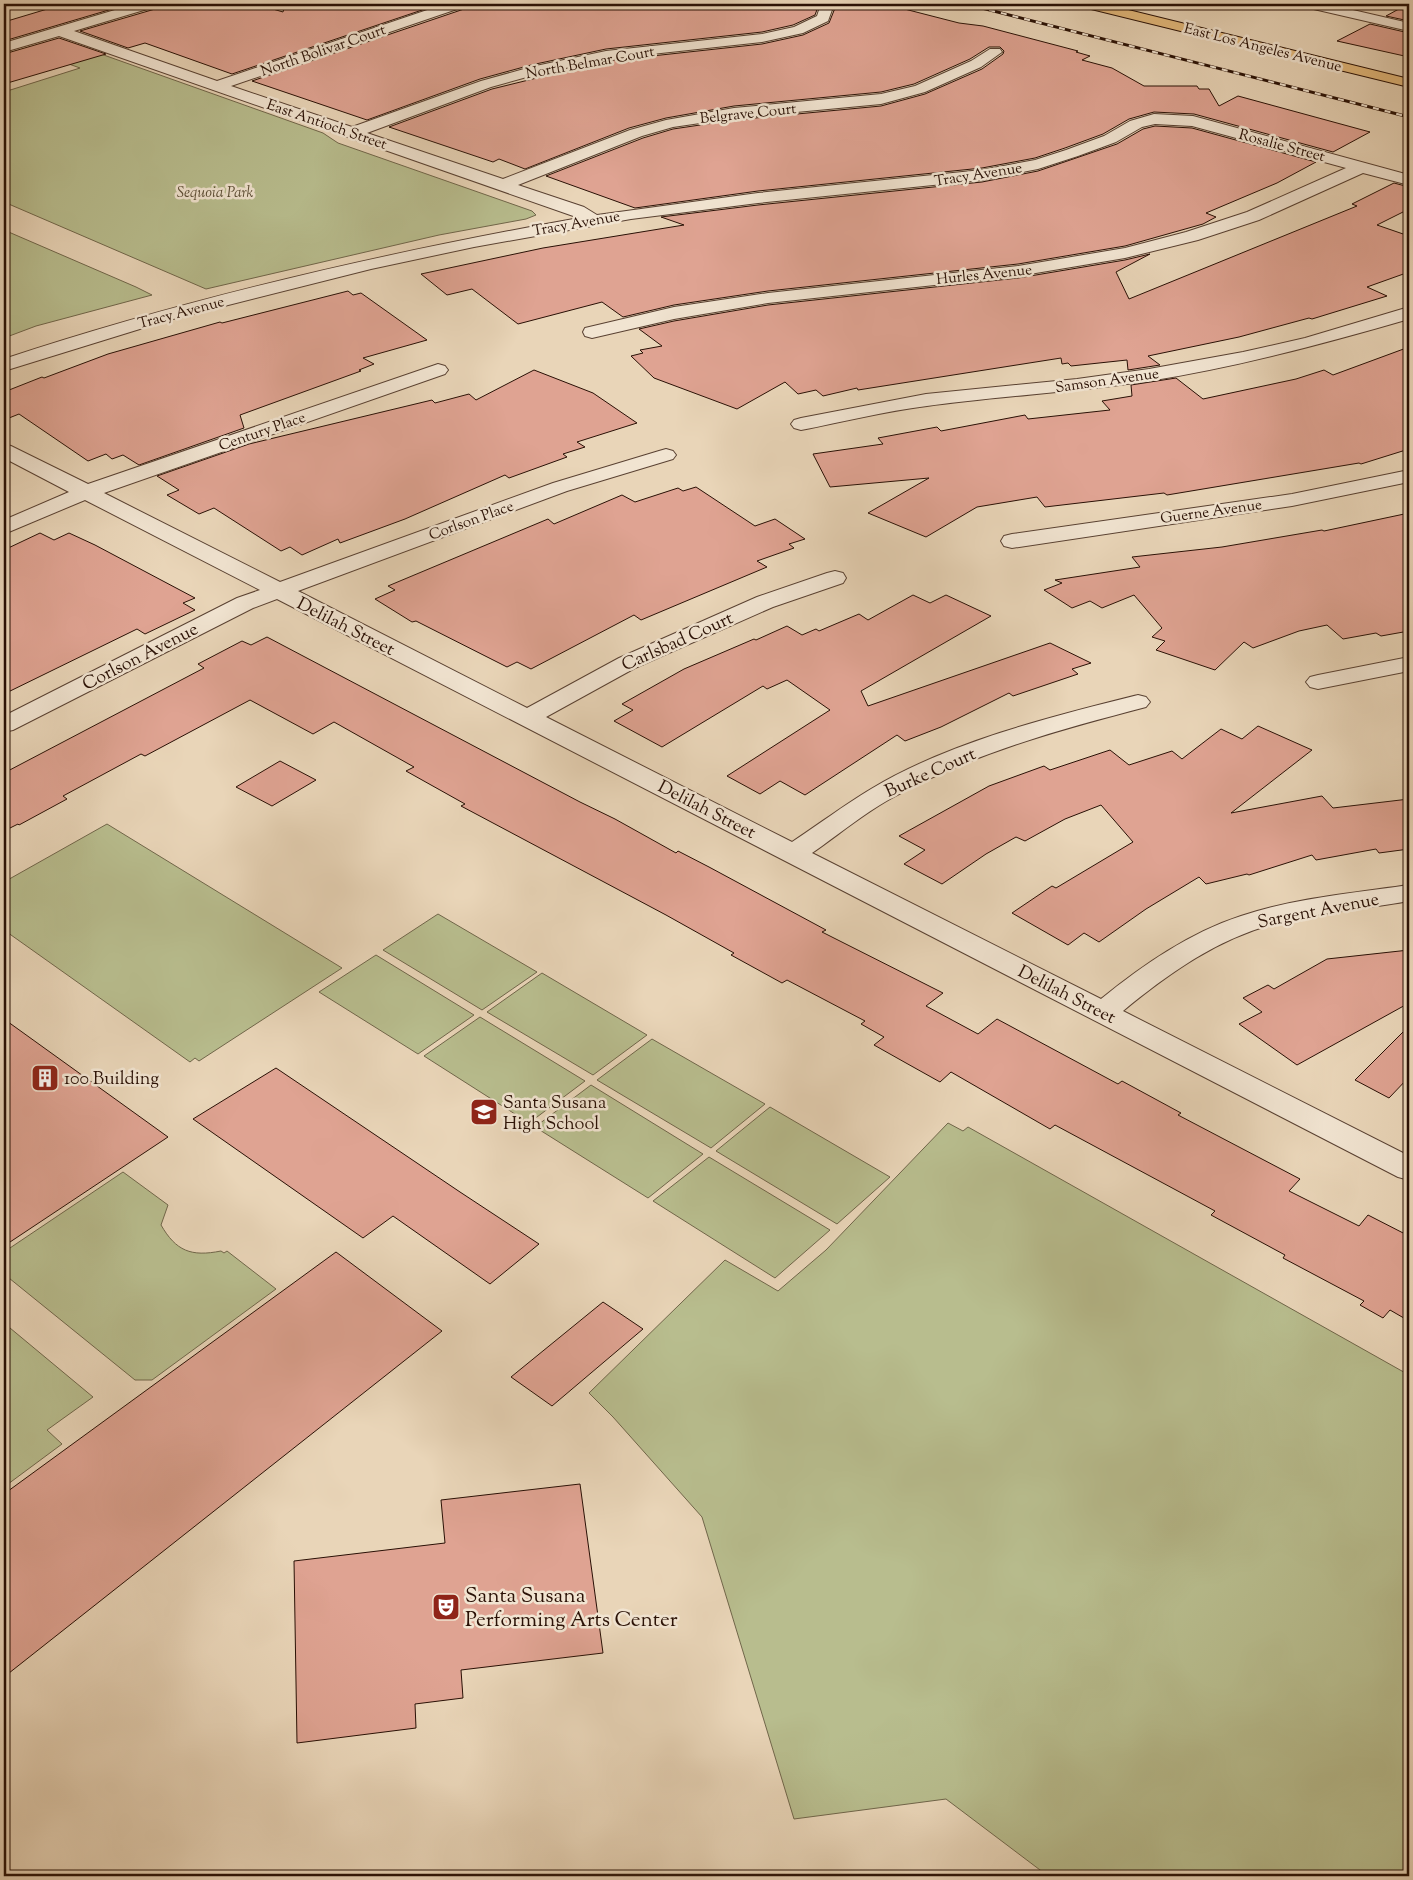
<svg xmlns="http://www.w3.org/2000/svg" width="1413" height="1880" font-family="'Sorts Mill Goudy',serif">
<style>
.green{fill:#b8bd8e;stroke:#70664a}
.building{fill:#dfa392;stroke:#291005}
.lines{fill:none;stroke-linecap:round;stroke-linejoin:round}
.minor-casing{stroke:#594132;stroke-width:2}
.major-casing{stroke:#291005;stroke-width:2}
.minor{fill:#f1e4d1;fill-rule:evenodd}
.major{fill:#e4ba7c;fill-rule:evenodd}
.rail-casing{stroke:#291005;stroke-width:3}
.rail{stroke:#f1e4d1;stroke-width:2;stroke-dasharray:6;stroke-linecap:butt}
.labels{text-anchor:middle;stroke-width:5;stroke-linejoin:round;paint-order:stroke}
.far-street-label{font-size:15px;fill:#291005;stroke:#f1e4d1}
.far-park-label{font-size:15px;font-style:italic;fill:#5b4d35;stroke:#f1e4d1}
.street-label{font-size:18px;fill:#291005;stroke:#f1e4d1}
.poi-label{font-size:18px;fill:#291005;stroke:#f1e4d1;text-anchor:start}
.near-poi-label{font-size:21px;fill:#291005;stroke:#f1e4d1;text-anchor:start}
</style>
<rect width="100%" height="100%" fill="#e9d5b8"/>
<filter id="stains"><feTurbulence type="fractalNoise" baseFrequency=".004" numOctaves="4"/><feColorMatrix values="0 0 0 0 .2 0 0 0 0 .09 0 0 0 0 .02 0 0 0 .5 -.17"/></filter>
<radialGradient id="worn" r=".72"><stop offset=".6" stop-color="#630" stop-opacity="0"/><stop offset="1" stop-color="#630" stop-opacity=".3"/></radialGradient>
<path class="green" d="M70,43l253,90 15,10 194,68 4,4 -10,4 -87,16 -233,54 -202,-87v-110l76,-24 -50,-18z
M4,230l132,57 16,8 -116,31 -32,12z
M107,824l235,144 -143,93 -4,-3 -5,4 -186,-132v-48z
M438,914l99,58 -55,38 -99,-60z
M376,955l98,60 -56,39 -99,-62z
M542,973l105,62 -54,40 -106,-63z
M480,1017l105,64 -56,42 -105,-67z
M652,1039l113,65 -54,44 -114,-68z
M591,1085l112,69 -55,44 -113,-71z
M770,1107l120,70 -53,47 -121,-73z
M948,1123l15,8 5,-4 441,248v501h-361l-102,-77 -152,20 -92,-302 -89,-100 -24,-24 136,-133 53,31 48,-41z
M709,1157l121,73 -55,48 -122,-77z
M123,1172l45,33 -7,20c15,26 30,32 60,26l3,2 3,-2 49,38 -124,91h-17l-131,-106v-22z
M4,1323l89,74 -46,33 15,14 -58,43z"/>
<path class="building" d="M64,4h65l-125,37v-19z
M158,4h98l27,8 2,-8h155l-208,70 -87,-31 -17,5 -48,-17 75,-22z
M467,4h352l-4,11 -22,10 -31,7 -156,17 -75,16 -51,14 -113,41 -115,-39 212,-72z
M832,4h53l74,19 24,3 95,25 -2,1 14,4 -8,4 30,8 32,18h53l2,3h10l10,17 19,-10 132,36 -37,20 -139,-38 -40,-2 -25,7 -26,15 -38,14 -30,10 -53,10 -224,23 -123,17 -89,-32 97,-38 30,-9 61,-9 147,-14 44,-12 57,-25 21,-15 1,-3 -4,-4h-11l-19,12 -56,25 -33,8 -147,14 -68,12 -37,10 -104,41 -26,-10 -6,3 -104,-35 103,-38 114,-28 156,-17 41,-9 26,-12 6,-15z
M1408,4l1,17 -23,-5z
M1370,24l39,9v24l-72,-16z
M59,38l47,16 -102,30v-30z
M1155,126l37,2 124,34 -39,21 -71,30 10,4 -13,7 -78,22 -107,18 -250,27 -94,14 -51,12 -21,-15 -84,22 -46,-35 -25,6 -26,-21 122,-26 141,-23 -23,-8 97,-12 224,-23 56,-11 79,-27 26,-15z
M1394,183l15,4v22l-32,16 32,11v36l-42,15 20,9 -75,23 -3,-1 -70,19 -91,19 12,9 -32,5 -1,-10 -56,6 -3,-3 -6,1 -1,-6 -203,32 -1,-2 -34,8 -7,-6 -18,4 -13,-12 -48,27 -83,-31 -23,-22 12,-3 -3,-3 22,-4 -23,-17 35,-8 94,-16 250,-27 107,-18 25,-6 -34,18 13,27 228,-93 -5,-2z
M348,291l5,4 8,-2 66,47 -64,18 11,6 -15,6 2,1 -121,44 4,13 -105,37 -16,-10 -11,4 -6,-5 -18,7 -69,-47 -15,6v-28l38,-15 2,1 64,-24 112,-32 2,1z
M1409,347v102l-48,15 -2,-1 -192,32 -3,-2 -119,14 -8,-10 -60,10 -51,30 -58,-24 61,-35 -99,9 -17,-33 70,-10 -5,-6 59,-11 4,4 84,-16 3,4 82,-9 -8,-9 30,-5 -1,-11 45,-7 27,21 93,-20 28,-9 9,5z
M534,370l59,23 44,30 -60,19 8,5 -22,7 4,3 -58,21 -4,-3 -100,44 -65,24 -2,-4 -36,16 -12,-8 -9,4 -67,-43 -15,6 -32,-19 12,-5 -22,-14 92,-32 183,-44 3,3 34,-9 7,6z
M696,487l59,39 20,-7 30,20 -16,5 5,4 -37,13 10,6 -126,53 -7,-5 -103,54 -14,-7 -10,5 -91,-46 -4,1 -37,-23 20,-9 -7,-4 160,-67 6,5 68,-29 13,7 43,-14 5,3z
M1409,513v118l-28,5 -5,-3 -33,6 -16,-14 -28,6 -46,17 -9,-6 -29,28 -59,-20 9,-9 -13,-4 10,-9 -28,-33 -32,13 -12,-7 -18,7 -28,-18 18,-7 -7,-3 85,-13 -8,-10 90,-10 100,-17 2,1z
M40,533l14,7 15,-7 26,12 100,53 -12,5 12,7 -50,24 -8,-5 -133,65v-144z
M913,595l17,8 16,-8 45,21 -130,75 7,15 182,-63 41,20 -19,6 6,5 -65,22 -4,-3 -68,34 -36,14 -8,-6 -92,60 -25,-14 -20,13 -33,-18 103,-66 -43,-30 -20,9 -4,-3 -101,61 -48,-26 19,-11 -11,-6 62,-35 70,-30 2,1 31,-14 15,9 14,-6 3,2 40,-17 9,6z
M267,637l313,165 35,17 61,34 2,-2 31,16 117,63 -4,2 121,61 -17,13 52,28 19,-15 121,65 4,-3 59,32 -3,2 122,64 -11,12 70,35 9,-11 41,21v85l-19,-11 -7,8 -23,-13 4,-4 -81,-43 2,-3 -74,-40 4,-4 -160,-86 -5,4 -99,-57 -11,10 -34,-19 -32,-18 10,-8 -23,-13 4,-3 -78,-41 -5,3 -51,-28 3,-2 -68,-38 -205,-109 4,-2 -59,-33 8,-4 -80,-45 -21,12 -63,-34 -105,56 -4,-2 -78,42 4,3 -48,26 -1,-1 -14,7v-58l200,-105 -6,-4 44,-23 9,4z
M1258,726l54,24 -81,63 91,-17 11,12 76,-9v50l-30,4 -3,-4 -60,11 -4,-5 -63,20 -2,-1 -41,10 -7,-7 -53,32 -47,33 -15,-9 -16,12 -56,-32 40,-27 4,2 77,-46 -32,-37 -36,14 -40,22 -9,-4 -30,17 -44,30 -38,-20 21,-14 -26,-14 90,-50 55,-20 6,4 60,-20 19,15 43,-14 10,8 39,-30 21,10z
M280,761l36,19 -44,26 -36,-19z
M1409,950v53l-112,62 -58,-41 23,-12 -19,-14 25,-13 6,4 53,-30z
M4,1019l164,118 -164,109z
M1409,1026v51l-20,21 -34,-18z
M276,1068l184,124 79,52 -49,40 -97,-68 -30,22 -170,-119z
M336,1252l106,79 -438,346v-183z
M603,1302l40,27 -91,77 -41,-29z
M580,1484l23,169 -142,17 2,28 -48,6 1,24 -119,15 -3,-182 151,-18 -4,-43z"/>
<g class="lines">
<defs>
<path id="minor" d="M135,4h21l-2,3 -80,24 143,50 228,-77h20l-2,3 -232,79 121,41 129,-46 50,-14 75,-16 156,-17 32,-7 23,-11 4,-12h9l3,3 -5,14 -25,12 -41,9 -156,17 -72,16 -43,12 -124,46 136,46 127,-49 36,-10 68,-12 147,-14 34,-8 56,-25 19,-12h10l2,3 -21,15 -56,25 -44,12 -147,14 -61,9 -31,9 -124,49 66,22 13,8 161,-22 224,-23 53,-10 31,-10 38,-14 26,-15 24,-7 39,2 216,59v10l-46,-12 -104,47 -61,20 -73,18 -107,18 -250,27 -94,16 -82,19 -7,-2 -2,-4 2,-4 89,-21 94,-14 250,-27 107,-18 61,-16 61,-20 99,-44 -154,-42 -37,-2 -13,3 -26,15 -38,14 -40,13 -56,11 -224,23 -127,16 -157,28 -103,22 -202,51 -165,51v-12c187,-62 380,-106 575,-141l-520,-182 -55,16v-9z
M1303,4h24l82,19v8l-104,-24z
M1409,307v12c-86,25 -172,48 -260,62 -74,11 -148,15 -222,25 -42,5 -84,16 -126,24l-7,-2 -3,-4 3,-4 7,-2 125,-24 151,-15 72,-10 94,-17 62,-14z
M438,364l7,2 3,4 -3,4 -341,119 176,89 273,-99 106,-32 7,-2 7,2 3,4 -3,4 -106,32 -269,100 229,117 92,-50 138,-61 70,-24 8,-2 8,2 3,5 -3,5 -70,24 -138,61 -89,49 246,125c26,-17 52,-37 79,-53 78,-47 179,-72 267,-94l8,2 4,5 -4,5c-88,23 -176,47 -256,92 -27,15 -52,36 -78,54l289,146c42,-34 88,-66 140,-83 54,-18 112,-23 168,-31v16c-43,8 -88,11 -131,22 -58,14 -109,50 -155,88l286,145v24l-11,-3 -1121,-578 -24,9 -240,122 -9,2v-16l233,-118 23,-8 -175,-90 -81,34v-14l65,-28 -65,-34v-14l7,2 77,38z
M1409,470v12l-117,24 -280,42 -8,-2 -3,-5 3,-5 8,-2 280,-40z
M1409,657v14l-91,18 -8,-2 -4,-5 4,-5 8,-2z"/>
<path id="major" d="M1081,4h23l305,75v8l-326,-80z"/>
</defs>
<use href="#minor" class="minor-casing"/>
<use href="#major" class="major-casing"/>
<use href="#minor" class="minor"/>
<use href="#major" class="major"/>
<defs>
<path id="rail" d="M966,4l443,113"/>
</defs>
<use href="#rail" class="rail-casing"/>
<use href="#rail" class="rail"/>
</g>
<defs>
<symbol id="building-square" viewBox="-11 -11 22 22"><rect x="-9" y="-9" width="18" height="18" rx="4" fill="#8f2418" stroke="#f1e4d1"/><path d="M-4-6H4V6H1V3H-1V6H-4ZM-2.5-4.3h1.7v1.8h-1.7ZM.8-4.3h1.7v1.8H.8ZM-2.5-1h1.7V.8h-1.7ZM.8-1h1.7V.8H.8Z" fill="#fff"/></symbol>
<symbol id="school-square" viewBox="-11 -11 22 22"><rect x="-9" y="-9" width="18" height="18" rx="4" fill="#8f2418" stroke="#f1e4d1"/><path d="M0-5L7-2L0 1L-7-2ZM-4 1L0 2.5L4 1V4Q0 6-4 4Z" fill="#fff"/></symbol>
<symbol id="theatre-square" viewBox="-11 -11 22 22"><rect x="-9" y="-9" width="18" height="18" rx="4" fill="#8f2418" stroke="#f1e4d1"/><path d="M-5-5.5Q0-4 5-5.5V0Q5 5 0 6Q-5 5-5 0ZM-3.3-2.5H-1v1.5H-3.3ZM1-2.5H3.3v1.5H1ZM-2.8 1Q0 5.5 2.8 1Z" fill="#fff"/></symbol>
</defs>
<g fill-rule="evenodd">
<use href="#building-square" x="29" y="1062" width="32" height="32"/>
<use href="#school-square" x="468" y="1096" width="32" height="32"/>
<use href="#theatre-square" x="430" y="1591" width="32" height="32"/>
</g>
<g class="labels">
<g class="far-street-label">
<text transform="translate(1263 47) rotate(14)" y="5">East Los Angeles Avenue</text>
<text transform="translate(323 50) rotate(-19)" y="5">North Bolivar Court</text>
<text transform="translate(590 62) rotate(-10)" y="5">North Belmar Court</text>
<text transform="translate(748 113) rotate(-6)" y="5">Belgrave Court</text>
<text transform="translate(327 124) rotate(19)" y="5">East Antioch Street</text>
<text transform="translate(1282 145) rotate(15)" y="5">Rosalie Street</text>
<text transform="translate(978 174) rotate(-9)" y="5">Tracy Avenue</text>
<text transform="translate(576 223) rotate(-10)" y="5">Tracy Avenue</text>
<text transform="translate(984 274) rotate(-6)" y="5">Hurles Avenue</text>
<text transform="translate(181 312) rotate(-15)" y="5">Tracy Avenue</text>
<text transform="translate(1107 380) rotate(-8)" y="5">Samson Avenue</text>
<text transform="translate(262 431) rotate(-19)" y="5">Century Place</text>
<text transform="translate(1211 511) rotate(-8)" y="5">Guerne Avenue</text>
<text transform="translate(471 520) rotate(-20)" y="5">Corlson Place</text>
</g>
<g class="far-park-label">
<text x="215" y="197">Sequoia Park</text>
</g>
<g class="street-label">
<text transform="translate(346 626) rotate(27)" y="6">Delilah Street</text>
<text transform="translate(677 641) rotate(-24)" y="6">Carlsbad Court</text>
<text transform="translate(140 656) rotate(-27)" y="6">Corlson Avenue</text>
<text transform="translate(930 772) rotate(-24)" y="6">Burke Court</text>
<text transform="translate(707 809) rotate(27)" y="6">Delilah Street</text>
<text transform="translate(1318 910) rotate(-11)" y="6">Sargent Avenue</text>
<text transform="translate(1067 994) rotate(27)" y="6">Delilah Street</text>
</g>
<g class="poi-label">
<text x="64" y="1084">100 Building</text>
<text x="503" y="1108">Santa Susana<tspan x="503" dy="21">High School</tspan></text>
</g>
<g class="near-poi-label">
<text x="465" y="1602">Santa Susana<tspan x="465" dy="24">Performing Arts Center</tspan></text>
</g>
</g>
<rect width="1413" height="1880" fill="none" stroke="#e9d5b8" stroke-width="20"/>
<rect x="5" y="5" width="1403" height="1870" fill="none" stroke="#291005" stroke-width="2.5"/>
<rect x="10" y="10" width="1393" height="1860" fill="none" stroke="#291005"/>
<rect width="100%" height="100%" filter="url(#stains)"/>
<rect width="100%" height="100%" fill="url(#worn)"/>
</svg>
